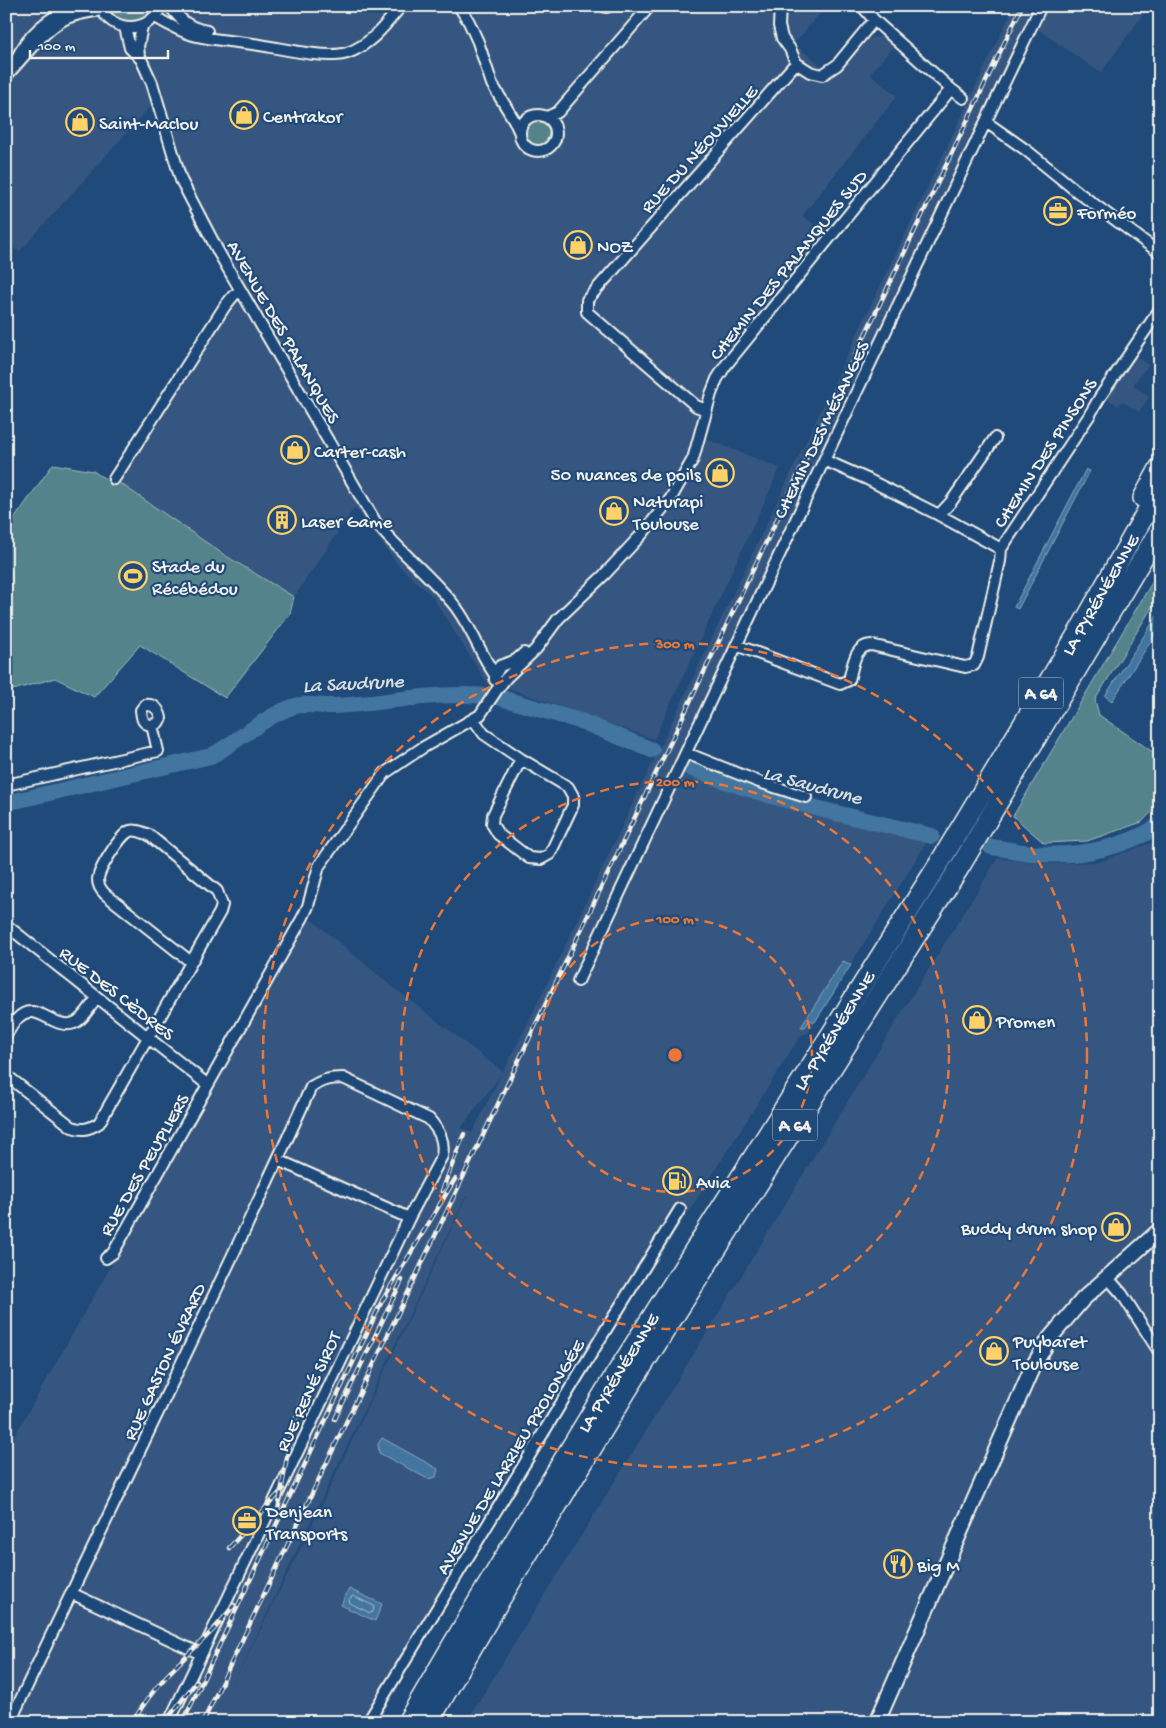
<svg xmlns="http://www.w3.org/2000/svg" width="1166" height="1728" font-family="'Gochi Hand',sans-serif">
<style>
.built{fill:#365780;fill-rule:evenodd}
.green{fill:#54838c;stroke:#a4baba}
.water{fill:#42759f;stroke:#89a7bc}
.lines{fill:none;stroke-linecap:round;stroke-linejoin:round}
.shore{stroke:#adbfcb;stroke-width:1}
.river{stroke:#42759f;stroke-width:16}
.street-casing{stroke:#f4f1e8;stroke-width:14}
.secondary-casing{stroke:#f4f1e8;stroke-width:18}
.highway-casing{stroke:#f4f1e8;stroke-width:22}
.street{stroke:#1f4a7a;stroke-width:10}
.secondary{stroke:#1f4a7a;stroke-width:14}
.highway{stroke:#1f4a7a;stroke-width:19}
.rail-casing{stroke:#f4f1e8;stroke-width:4.5}
.rail{stroke:#1f4a7a;stroke-width:2.5;stroke-dasharray:8;stroke-linecap:butt}
.ring{fill:none;stroke:#ea7738;stroke-width:2.5;stroke-dasharray:9 6}
.labels{text-anchor:middle;stroke-width:4.5;stroke-linejoin:round;paint-order:stroke}
.shield{fill:#1f4a7a;stroke:#b4bfc7;stroke-width:1}
.shield-label{font-size:18px;font-weight:bold;fill:#f4f1e8}
.poi-label{font-size:19px;fill:#f4f1e8;stroke:#1f4a7a;text-anchor:start}
.street-label{font-size:19px;fill:#f4f1e8;stroke:#1f4a7a}
.water-label{font-size:20px;font-style:italic;fill:#d9dedd;stroke:#1f4a7a}
.centre{fill:#ea7738;stroke:#1f4a7a;stroke-width:2.5}
.ring-label{font-size:15px;text-anchor:middle;font-weight:bold;fill:#ea7738;stroke:#1f4a7a;stroke-width:4.5;stroke-linejoin:round;paint-order:stroke}
</style>
<rect width="100%" height="100%" fill="#1f4a7a"/>
<filter id="ink" filterUnits="userSpaceOnUse"><feTurbulence type="fractalNoise" baseFrequency=".02" numOctaves="2"/><feDisplacementMap in="SourceGraphic" scale="10" xChannelSelector="R" yChannelSelector="G"/><feConvolveMatrix kernelMatrix="1 2 1 2 8 2 1 2 1" color-interpolation-filters="sRGB"/></filter>
<g filter="url(#ink)">
<path class="built" d="M6,6h820l-32,38 39,31 33,-37 17,-2 11,9 -24,29 27,22 -95,120 27,18 -75,93 -34,33 -13,31 -11,44 84,33 -126,271 -169,-59 -53,-84 -34,-31 -43,-58 -61,90 -68,-41 -112,-77 127,-188 -60,-111 -24,-81 -138,153 -13,-10z
M1014,6h135l-48,67 -74,-51 -354,743 23,13 40,15 81,23 111,24 -120,193 -7,2 -164,258 -153,249 -106,180h-372v-271l300,-529 6,-2 77,64 114,88 28,-55zM502,1073l-30,60 -10,-5v-1zM467,1196l-162,344 -76,153 237,-497z
M1134,355l14,10 -15,20 16,12 -10,15 -17,-11 -4,5 -11,-7z
M1160,836v886h-694l248,-401 199,-327 85,-136 51,6 50,-2 52,-19z"/>
<path class="green" d="M105,6h50c-10,22 -40,21 -50,0z
M525 133a12 12 0 1 1 24 0a12 12 0 1 1-24 0Z
M53,464l40,7 11,7 10,1 112,77 68,41 -4,17 -65,84 -85,-53 -46,52 -39,-19 -49,14v-156l6,-14z
M1160,569v25l-65,106 4,15 61,42v46l-18,19 -55,19 -43,2 -31,-27z"/>
<path class="water" d="M1086,469l4,2 -72,138 -4,-2z
M1160,611v16l-48,74 -7,-5z
M843,961l8,4 -36,57 -5,-2 -5,7h-4z
M382,1438l56,31 -2,8 -8,2 -49,-26 -1,-9z
M349,1589l33,15 -7,17 -34,-16z"/>
<g class="lines">
<path class="shore" d="M353,1596l21,10 -1,6 -3,1 -20,-10 -1,-3z"/>
<path class="river" d="M686,766c79,33 163,50 246,70
M6,803l205,-47c28,-15 51,-38 81,-49 12,-5 29,0 42,-1 54,-3 109,-16 164,-9l85,25 69,28
M991,847c16,2 33,6 50,7 40,3 85,-7 119,-29"/>
<defs>
<path id="street" d="M100,6c11,28 50,28 61,0
M170,6c10,14 19,22 37,25
M459,6l10,16 9,20 14,42 22,36 5,11
M780,6l-1,20 3,12 8,11 6,14
M862,6l12,14 77,69 12,9
M606,7l3,-1
M155,17c12,7 24,14 38,18 19,5 40,6 60,9 23,3 73,16 94,9 24,-8 39,-29 54,-47
M125,27l5,21 11,11 11,24 29,97 38,73 157,270c24,29 55,53 79,83 16,21 25,47 40,69
M139,56l-1,-9 4,-21
M15,62c12,-27 34,-46 62,-56
M6,76c17,-18 38,-47 61,-58 11,-5 22,-6 34,-8
M520 133a18 18 0 1 1 36 0a18 18 0 1 1-36 0Z
M547,117l11,-5 6,-7 86,-99
M986,122l40,28 53,43 81,60
M706,410l-10,-4 -109,-94v-12l209,-237 14,9 12,3 15,-10 37,-45
M824,460l43,19 72,36 62,34 88,-133 11,-19 60,-88
M114,479l111,-173 9,-11 7,-4
M939,515l12,-13 44,-64
M736,645l104,39 9,-4c4,-14 5,-34 22,-35l94,22 9,-2 4,-8 22,-96 1,-12
M495,680v-5l5,-9 16,-6 8,-7
M474,720l10,14 37,25
M686,753l73,29 47,15
M521,759l47,28 5,9v9l-23,49 -9,5 -12,-1 -31,-24 -6,-10 1,-9z
M6,785l152,-34 -6,-26 6,-2 3,-5c-2,-9 -7,-14 -16,-13l-4,5c1,9 1,14 11,15
M6,925l202,160
M578,981l238,-504 225,-471
M6,1035c4,-5 6,-12 11,-16 18,-21 37,12 57,4 9,-3 17,-18 23,-25
M6,1075l66,52c11,4 17,2 27,-4l121,-211 2,-7 -5,-14 -68,-56c-6,-2 -12,-6 -19,-4 -9,3 -32,39 -32,49 0,6 3,10 7,14l86,68
M278,1160l131,58
M106,1258l7,-5 190,-336 5,-11 11,-40 66,-93 37,-25 58,-33 16,-24 10,-13 30,-29 22,-30 46,-44 39,-42 28,-35 22,-39 18,-65 6,-15 9,-14 225,-276
M1107,1277l15,17 38,59
M71,1593l130,61
M10,1722c100,-212 204,-422 301,-635 11,-7 18,-9 32,-9l86,41c10,12 16,21 13,37l-33,62 -240,504
M368,1722l237,-391 75,-122"/>
<path id="secondary" d="M877,1722l127,-290 28,-64 18,-30 33,-39 77,-69"/>
<path id="highway" d="M1143,498l17,-31
M407,1722l71,-121 127,-210 335,-529 142,-236 78,-138
M429,1722l65,-112 132,-218 335,-527 199,-336"/>
</defs>
<use href="#street" class="street-casing"/>
<use href="#secondary" class="secondary-casing"/>
<use href="#highway" class="highway-casing"/>
<use href="#street" class="street"/>
<use href="#secondary" class="secondary"/>
<use href="#highway" class="highway"/>
<defs>
<path id="rail" d="M442,1191l22,-57
M335,1419l67,-139
M277,1516l13,-77 13,-43
M229,1548l54,-59
M136,1717c19,-34 48,-58 75,-85 8,-8 16,-18 23,-27
M165,1722l32,-41
M183,1722l199,-421 73,-122
M203,1722l819,-1716"/>
</defs>
<use href="#rail" class="rail-casing"/>
<use href="#rail" class="rail"/>
</g>
</g>
<g class="ring">
<circle cx="675" cy="1055" r="137"/>
<circle cx="675" cy="1055" r="274"/>
<circle cx="675" cy="1055" r="412"/>
</g>
<defs>
<symbol id="shop-ring" viewBox="-11 -11 22 22"><circle r="9.5" fill="#1f4a7a" stroke="#ffd166" stroke-width="1.5"/><path d="M-5-2.5h2.3a2.7 3.5 0 0 1 5.4 0H5L5.5 6h-11ZM-1.5-2.5h3a1.5 2.3 0 0 0-3 0Z" fill="#ffd166"/></symbol>
<symbol id="office-ring" viewBox="-11 -11 22 22"><circle r="9.5" fill="#1f4a7a" stroke="#ffd166" stroke-width="1.5"/><path d="M-6-3h4V-5.5h4V-3h4V5H-6ZM-1-4.5V-3h2v-1.5ZM-6 0V1H6V0Z" fill="#ffd166"/></symbol>
<symbol id="building-ring" viewBox="-11 -11 22 22"><circle r="9.5" fill="#1f4a7a" stroke="#ffd166" stroke-width="1.5"/><path d="M-4-6H4V6H1V3H-1V6H-4ZM-2.5-4.3h1.7v1.8h-1.7ZM.8-4.3h1.7v1.8H.8ZM-2.5-1h1.7V.8h-1.7ZM.8-1h1.7V.8H.8Z" fill="#ffd166"/></symbol>
<symbol id="stadium-ring" viewBox="-11 -11 22 22"><circle r="9.5" fill="#1f4a7a" stroke="#ffd166" stroke-width="1.5"/><path d="M0-5a6.5 5 0 1 0 0 10a6.5 5 0 1 0 0-10ZM-3.5-1.8h7v3.6h-7Z" fill="#ffd166"/></symbol>
<symbol id="fuel-ring" viewBox="-11 -11 22 22"><circle r="9.5" fill="#1f4a7a" stroke="#ffd166" stroke-width="1.5"/><path d="M-5.5-6h7V0h2V4h1.3V-2.5L3-4.5l.8-.8L6-3V5H2.5V1h-1V6h-7ZM-4.2-4.7v3.2H.2V-4.7Z" fill="#ffd166"/></symbol>
<symbol id="restaurant-ring" viewBox="-11 -11 22 22"><circle r="9.5" fill="#1f4a7a" stroke="#ffd166" stroke-width="1.5"/><path d="M-5-6h1v4h1v-4h1v4h1v-4h1v5L-1.5 .5V6h-2V.5L-5-1ZM5-6V6H3V1.5H1.5Q1.5-4 5-6Z" fill="#ffd166"/></symbol>
</defs>
<g fill-rule="evenodd">
<use href="#shop-ring" x="228" y="99" width="32" height="32"/>
<use href="#shop-ring" x="64" y="106" width="32" height="32"/>
<use href="#office-ring" x="1042" y="195" width="32" height="32"/>
<use href="#shop-ring" x="562" y="229" width="32" height="32"/>
<use href="#shop-ring" x="279" y="434" width="32" height="32"/>
<use href="#shop-ring" x="704" y="457" width="32" height="32"/>
<use href="#shop-ring" x="598" y="495" width="32" height="32"/>
<use href="#building-ring" x="266" y="504" width="32" height="32"/>
<use href="#stadium-ring" x="117" y="560" width="32" height="32"/>
<use href="#shop-ring" x="961" y="1004" width="32" height="32"/>
<use href="#fuel-ring" x="661" y="1165" width="32" height="32"/>
<use href="#shop-ring" x="1100" y="1211" width="32" height="32"/>
<use href="#shop-ring" x="978" y="1335" width="32" height="32"/>
<use href="#office-ring" x="231" y="1505" width="32" height="32"/>
<use href="#restaurant-ring" x="882" y="1548" width="32" height="32"/>
</g>
<g class="labels">
<g class="shield">
<rect x="1018.5" y="677.5" width="45" height="31" rx="4"/>
<rect x="772.5" y="1109.5" width="45" height="31" rx="4"/>
</g>
<g class="shield-label">
<text x="1041" y="699">A 64</text>
<text x="795" y="1131">A 64</text>
</g>
<g class="poi-label">
<text x="263" y="122">Centrakor</text>
<text x="99" y="129">Saint-Maclou</text>
<text x="1077" y="218">Forméo</text>
<text x="597" y="252">NOZ</text>
<text x="314" y="457">Carter-cash</text>
<text x="701" y="480" text-anchor="end">50 nuances de poils</text>
<text x="633" y="507">Naturapi<tspan x="633" dy="22">Toulouse</tspan></text>
<text x="301" y="527">Laser Game</text>
<text x="152" y="572">Stade du<tspan x="152" dy="22">Récébédou</tspan></text>
<text x="996" y="1027">Promen</text>
<text x="696" y="1188">Avia</text>
<text x="1097" y="1234" text-anchor="end">Buddy drum shop</text>
<text x="1013" y="1347">Puybaret<tspan x="1013" dy="22">Toulouse</tspan></text>
<text x="266" y="1517">Denjean<tspan x="266" dy="22">Transports</tspan></text>
<text x="917" y="1571">Big M</text>
</g>
<g class="street-label">
<text transform="translate(698 148) rotate(-48)" y="7">RUE DU NÉOUVIELLE</text>
<text transform="translate(787 264) rotate(-51)" y="7">CHEMIN DES PALANQUES SUD</text>
<text transform="translate(285 331) rotate(60)" y="7">AVENUE DES PALANQUES</text>
<text transform="translate(820 429) rotate(-64)" y="7">CHEMIN DES MÉSANGES</text>
<text transform="translate(1044 452) rotate(-57)" y="7">CHEMIN DES PINSONS</text>
<text transform="translate(1099 594) rotate(-60)" y="7">LA PYRÉNÉENNE</text>
<text transform="translate(118 992) rotate(38)" y="7">RUE DES CÈDRES</text>
<text transform="translate(833 1030) rotate(-58)" y="7">LA PYRÉNÉENNE</text>
<text transform="translate(143 1164) rotate(-60)" y="7">RUE DES PEUPLIERS</text>
<text transform="translate(163 1361) rotate(-65)" y="7">RUE GASTON ÉVRARD</text>
<text transform="translate(617 1372) rotate(-58)" y="7">LA PYRÉNÉENNE</text>
<text transform="translate(307 1391) rotate(-65)" y="7">RUE RENÉ SIROT</text>
<text transform="translate(509 1456) rotate(-59)" y="7">AVENUE DE LARRIEU PROLONGÉE</text>
</g>
<g class="water-label">
<text transform="translate(353 682) rotate(-3)" y="7">La Saudrune</text>
<text transform="translate(813 784) rotate(15)" y="7">La Saudrune</text>
</g>
</g>
<circle cx="675" cy="1055" r="8" class="centre"/>
<g class="ring-label">
<text x="675" y="648">300 m</text>
<text x="675" y="786">200 m</text>
<text x="675" y="923">100 m</text>
</g>
<rect width="1166" height="1728" fill="none" stroke="#1f4a7a" stroke-width="25"/>
<rect x="12" y="12" width="1141" height="1703" fill="none" stroke="#f4f1e8" stroke-width="2" filter="url(#ink)"/>
<path d="M30 50v8h138v-8" fill="none" stroke="#f4f1e8" stroke-width="2.5"/>
<text x="38" y="50" font-size="15" fill="#f4f1e8" stroke="#1f4a7a" stroke-width="4" paint-order="stroke">100 m</text>
</svg>
